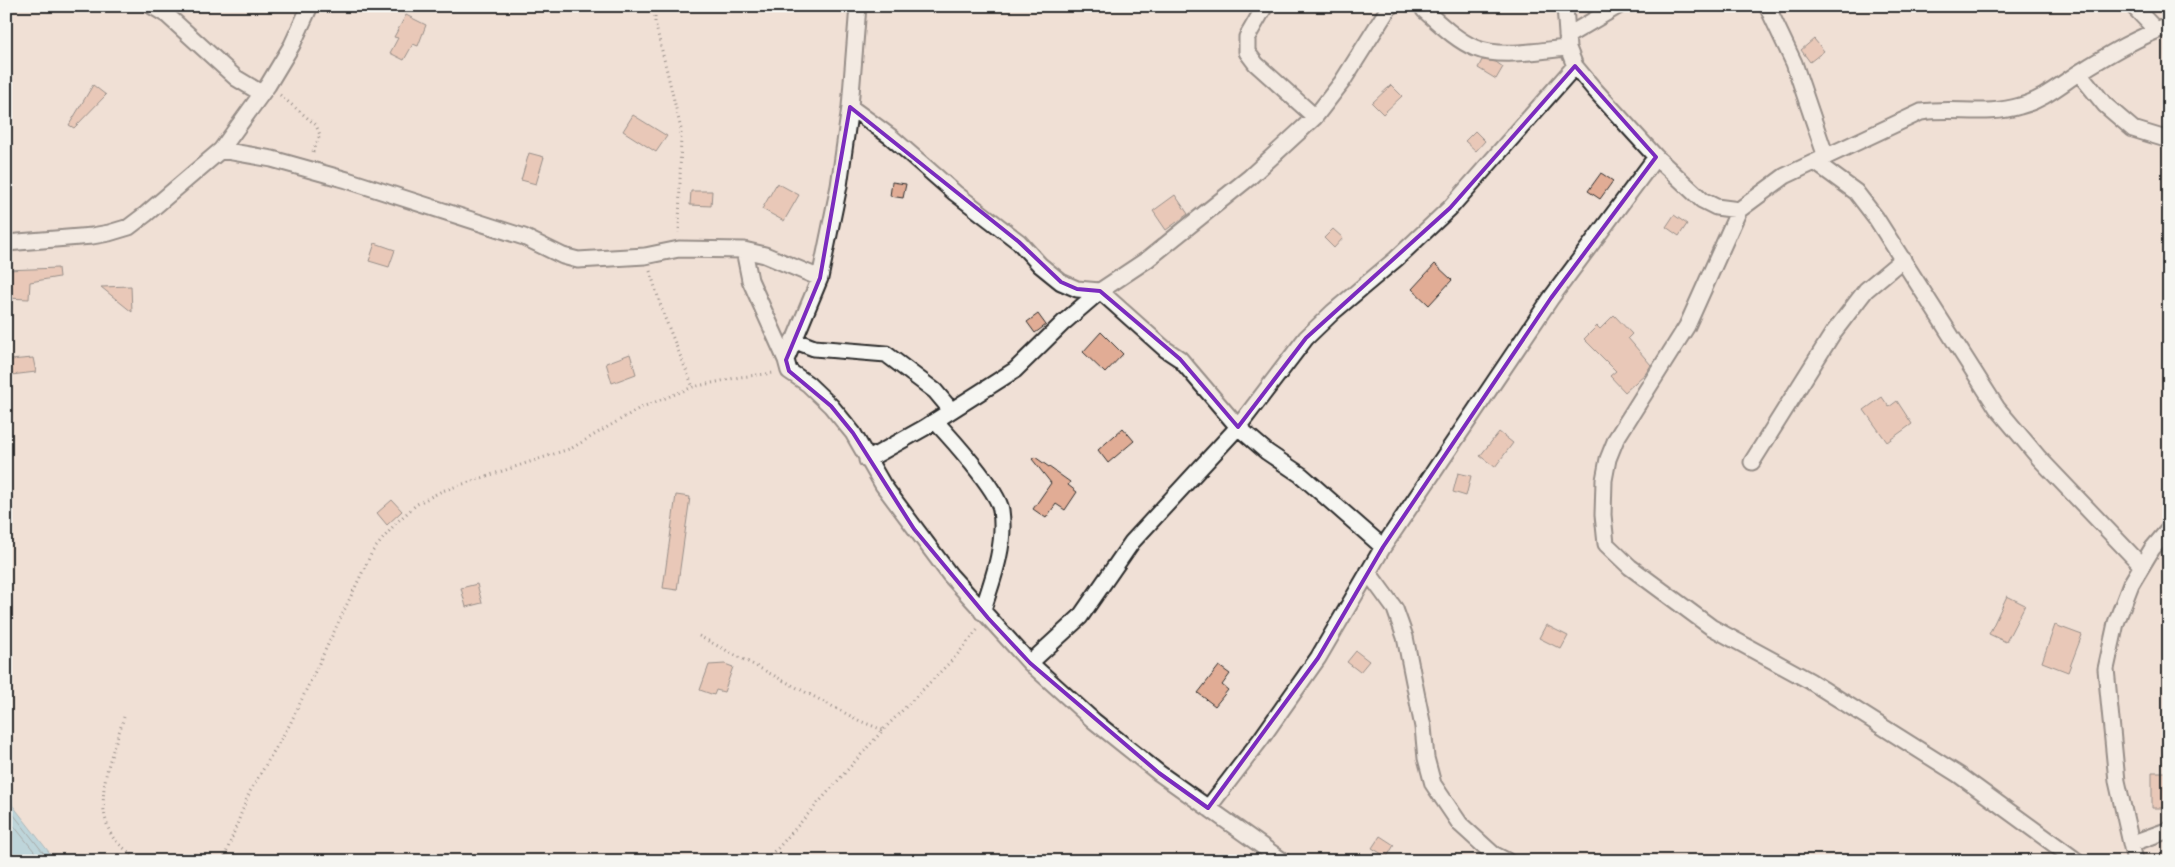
<svg xmlns="http://www.w3.org/2000/svg" width="2175" height="867" font-family="'Playpen Sans',sans-serif">
<style>
.water{fill:#81c8e1;stroke:#5f8998}
.lines{fill:none;stroke-linecap:round;stroke-linejoin:round}
.shore{stroke:#4d6a74;stroke-width:1}
.building{fill:#e1ac95;stroke:#2b2b2b}
.minor-casing{stroke:#2b2b2b;stroke-width:19}
.path{stroke:#2b2b2b;stroke-width:3;stroke-dasharray:1 4;stroke-linecap:butt}
.minor{stroke:#f6f6f2;stroke-width:15}
.marked{fill:none;stroke:#7b2cbf;stroke-width:4;stroke-linejoin:round}
</style>
<rect width="100%" height="100%" fill="#f0e0d6"/>
<filter id="ink" filterUnits="userSpaceOnUse"><feTurbulence type="fractalNoise" baseFrequency=".02" numOctaves="2"/><feDisplacementMap in="SourceGraphic" scale="10" xChannelSelector="R" yChannelSelector="G"/><feConvolveMatrix kernelMatrix="1 2 1 2 8 2 1 2 1" color-interpolation-filters="sRGB"/></filter>
<g filter="url(#ink)">
<path class="water" d="M6,797l50,64h-50z"/>
<g class="lines">
<path class="shore" d="M6,805l44,56
M6,816l36,45"/>
</g>
<path class="building" d="M406,15l20,10 -8,21 -5,-2 -9,16 -14,-7 8,-15 -4,-1z
M1814,39l10,12 -14,11 -9,-12z
M1482,60l14,2 7,5 -7,12 -18,-11z
M93,85l13,10 -32,33 -5,-3z
M1391,85l11,11 -19,18 -11,-11z
M633,115l34,21 -11,16 -33,-21z
M1475,131l10,10 -9,10 -11,-10z
M529,153l15,4 -8,27 -15,-4z
M1601,173l12,8 -13,18 -12,-8z
M892,182l14,2 -3,14 -13,-2z
M777,183l22,12 -15,26 -22,-12z
M691,191h21l-1,15 -21,-1z
M1175,195l13,19 -22,16 -13,-19z
M1674,215l13,9 -8,12 -13,-9z
M1333,229l10,9 -9,10 -10,-10z
M375,243l20,7 -6,17 -20,-6z
M1435,264l17,16 -23,25 -17,-16z
M58,268l1,9 -29,5 -1,17 -23,-1v-28z
M131,286l1,26 -31,-25z
M1038,314l8,11 -11,8 -8,-11z
M1614,315l18,19 -4,4 23,27 -5,8 -21,19 -15,-16 6,-5 -32,-32 13,-13 3,3z
M1101,332l22,22 -18,19 -22,-21z
M630,354l6,20 -24,9 -6,-20z
M33,358l3,14 -25,3 -1,-15z
M1882,397l7,10 8,-6 15,23 -25,18 -23,-32z
M1123,428l11,13 -26,22 -10,-13z
M1499,432l14,11 -18,24 -15,-11z
M1035,457l35,25 -2,3 9,7 -12,18 -9,-6 -10,14 -13,-9 18,-26 -19,-24z
M1458,473l13,3 -5,20 -13,-4z
M676,495l14,2 -13,93 -14,-2z
M392,500l10,11 -15,14 -10,-12z
M477,584l5,19 -16,4 -5,-19z
M2007,596l18,9 -19,37 -17,-8z
M1546,625l22,11 -7,13 -22,-11z
M2055,625l27,10 -14,37 -26,-10z
M1356,651l13,10 -9,11 -13,-10z
M725,664l8,3 -9,25 -8,-2 -2,5 -14,-5 9,-25z
M1219,666l11,8 -8,11 6,5 -13,16 -17,-13z
M2152,772h17v36h-17z
M1380,836l14,9 -7,12 -15,-9z"/>
<g class="lines">
<defs>
<path id="minor" d="M152,6l15,9 69,63 25,15
M858,6l-8,101 -11,79 -19,92 -34,82 3,11 19,13 23,22 22,27 30,52 67,90 80,88 64,58 65,52 124,88
M1265,6l-18,31v15l9,12 59,53
M1423,6l1,4c15,13 32,30 51,38 27,11 64,2 93,0
M1565,6l3,42 7,18 19,23 62,68 46,43 14,7 23,3 46,-34 136,-64c32,-5 67,4 99,-6 23,-6 41,-22 60,-34 28,-17 57,-35 89,-46
M1767,6l27,57 32,94
M2133,6l23,24
M1567,36l51,-30
M2079,73l26,32 28,24 36,11
M850,107l41,30 64,56 64,49 21,23 21,17 16,7 23,2 48,-32 102,-82 65,-60 27,-35 48,-76
M221,150l51,9 75,21 177,57 39,19 15,4 67,-4 34,-7 65,1 21,5 55,23
M1815,162l41,30 20,26 121,190 42,50 103,108
M1739,210l-52,116 -71,113 -8,20 -4,21 -1,35 3,29 24,23 81,60 99,54 149,94 118,86
M6,243l86,-7 17,-3 20,-6 17,-13 75,-64 47,-65 24,-40 18,-39
M744,250l6,30 36,80
M793,340l21,8 72,6 49,37 16,19
M935,421c15,16 63,69 66,89 5,35 -8,69 -19,102
M867,460l57,-32 91,-58 48,-47 37,-32 65,58 15,10 58,68 29,25 34,23 82,72
M1752,462l81,-129 33,-43 37,-31
M1368,572l27,37 10,28 18,90 3,31 7,26 27,40 33,30 14,7
M1030,663l50,-46 52,-75 106,-115 68,-89 27,-26 63,-53 54,-51 125,-142
M1208,808l53,-69 57,-81 65,-111 168,-249 105,-141
M2133,843l36,-13
M2135,861l-18,-80 -11,-112 10,-46 15,-39 21,-35 17,-20"/>
</defs>
<use href="#minor" class="minor-casing"/>
<path class="path" d="M655,6v16l26,107 -2,104
M280,95l36,30 4,10 -8,19
M650,271l14,45 29,71
M699,636l161,85 23,9
M124,717c-11,36 -32,79 -13,117 3,8 21,20 28,27
M223,861l26,-68 41,-69 82,-172 24,-29 21,-19 25,-13 130,-43 68,-40 53,-21 47,-10 34,-4
M762,861l16,-13 105,-118 74,-75 22,-27"/>
<use href="#minor" class="minor"/>
</g>
</g>
<path d="M0 0H2175V867H0ZM1575,66l81,91 -105,141 -168,249 -65,111 -110,150 -49,-35 -129,-110 -42,-45 -74,-89 -61,-96 -22,-27 -42,-35 -3,-11 34,-82 30,-171 169,135 42,40 16,7 23,2 80,68 58,68 68,-89 144,-130z" fill="#f0e0d6" fill-opacity=".55" fill-rule="evenodd"/>
<path class="marked" d="M1575,66l81,91 -105,141 -168,249 -65,111 -110,150 -49,-35 -129,-110 -42,-45 -74,-89 -61,-96 -22,-27 -42,-35 -3,-11 34,-82 30,-171 169,135 42,40 16,7 23,2 80,68 58,68 68,-89 144,-130z"/>
<rect width="2175" height="867" fill="none" stroke="#f6f6f2" stroke-width="25"/>
<rect x="12" y="12" width="2150" height="842" fill="none" stroke="#2b2b2b" stroke-width="2" filter="url(#ink)"/>
</svg>
